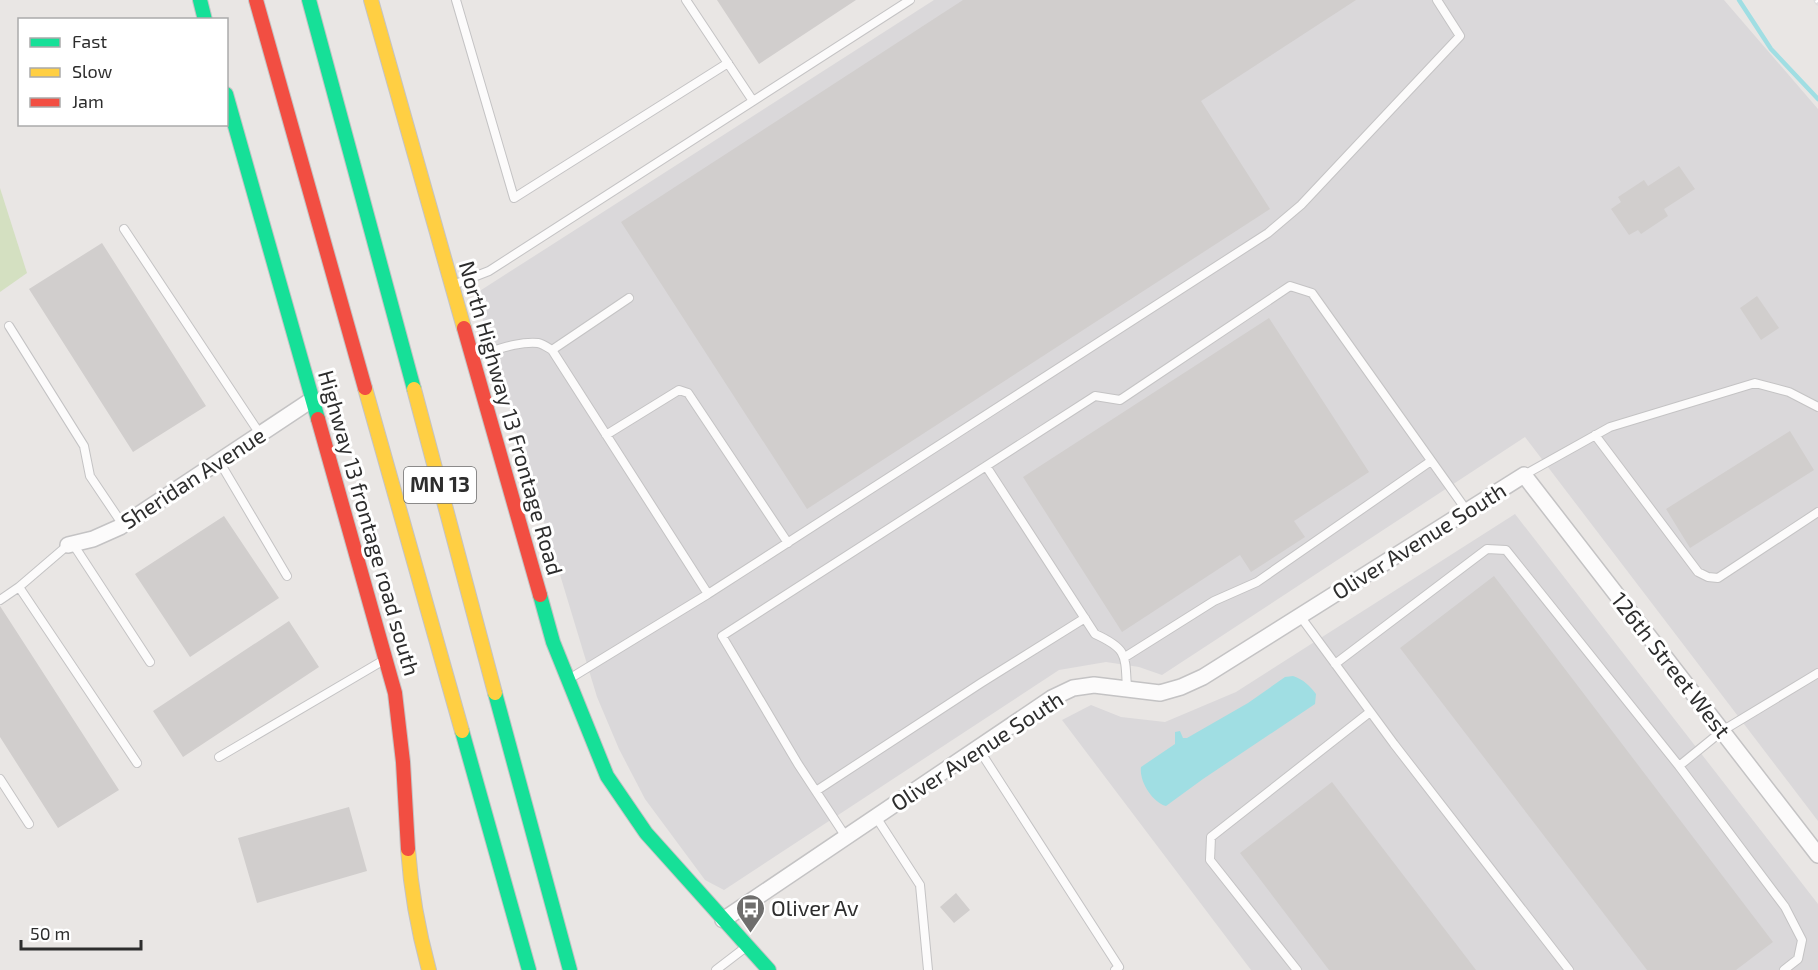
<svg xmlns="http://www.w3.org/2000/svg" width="1818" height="970" font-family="'Exo 2',sans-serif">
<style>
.industrial{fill:#dad8da}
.green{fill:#d4e0c1}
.water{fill:#a0dee3}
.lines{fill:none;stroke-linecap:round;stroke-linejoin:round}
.stream{stroke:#a0dee3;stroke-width:4.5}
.building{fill:#d1cecd}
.lane-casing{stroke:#c4c3c4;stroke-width:10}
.street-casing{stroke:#c4c3c4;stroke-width:18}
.fast-casing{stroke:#c4c3c4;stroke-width:16}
.slow-casing{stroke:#c4c3c4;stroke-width:16}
.jam-casing{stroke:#c4c3c4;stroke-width:16}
.lane{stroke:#fcfbfb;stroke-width:8}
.street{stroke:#fcfbfb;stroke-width:15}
.fast{stroke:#16e098;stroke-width:14}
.slow{stroke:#ffcf43;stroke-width:14}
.jam{stroke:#f24e42;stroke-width:14}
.rail-casing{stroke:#dfdfe0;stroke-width:7}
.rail{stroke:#fff;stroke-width:4.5;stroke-dasharray:14;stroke-linecap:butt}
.labels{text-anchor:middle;stroke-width:6;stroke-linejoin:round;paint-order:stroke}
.shield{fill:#fff;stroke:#6c6c6c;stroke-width:1.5}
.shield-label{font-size:21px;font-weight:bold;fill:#2d2d2d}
.street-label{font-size:22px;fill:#2d2d2d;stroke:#fff}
.poi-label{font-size:22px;fill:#2d2d2d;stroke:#fff;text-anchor:start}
</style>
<rect width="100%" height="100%" fill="#e9e6e4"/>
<path class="industrial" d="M934,0h790l94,109v712l-293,-384 -363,238 -23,-8 -33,-5 -47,8 -335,220 -19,-10 -60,-81 -26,-50 -22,-52 -122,-403z
M1515,514l303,390v66h-567l-189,-250 29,-15 30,12 44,5 71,-30z"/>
<path class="green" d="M0,188l27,85 -27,19z"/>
<path class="water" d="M1293,676c11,4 16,9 23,18l-1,10 -112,75 -37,27c-14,-4 -27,-25 -25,-39l34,-23v-12l5,-1 3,7h4l61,-35 37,-26z"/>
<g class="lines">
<path class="stream" d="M1739,0l32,49 47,50"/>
</g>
<path class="building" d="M717,0h139l-97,64z
M963,0h393l-155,101 69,108 -463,300 -186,-287z
M1679,166l16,23 -31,20 4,7 -27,18 -3,-4 -9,5 -18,-26 10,-7 -3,-5 26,-17 4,6z
M102,243l104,163 -73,46 -104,-163z
M1757,296l22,32 -18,12 -21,-32z
M1269,318l100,154 -75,49 11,16 -54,35 -11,-17 -118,77 -99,-155z
M1790,431l24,39 -124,78 -24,-39z
M224,516l55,82 -89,59 -55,-83z
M1494,576l279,366 -37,28h-89l-247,-322z
M0,606l119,184 -61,38 -58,-91z
M289,621l30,46 -136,90 -30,-46z
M1332,782l144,188h-147l-89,-117z
M349,807l18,64 -110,32 -19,-65z
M956,893l14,17 -16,13 -14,-16z"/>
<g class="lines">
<defs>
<path id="lane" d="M456,0l58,198 214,-135
M686,0l67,101
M124,229l136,205
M453,285l36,-14 421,-271
M9,326l75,120 6,30 33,49
M552,350l77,-52
M475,356c19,-5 43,-15 63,-13 5,1 9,4 14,7l156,244 -139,85
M606,435l73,-45 9,3 100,150
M1595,435l103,137 10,5 10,1 100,-66
M219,461l68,115
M986,466l109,168c33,15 30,21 32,55
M1524,475l86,-48 145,-44 34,9 29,15
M73,544l77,118
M68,545l-49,42 118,176
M708,594l560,-361 33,-28 159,-169 -23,-36
M0,600l19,-13
M1300,616l94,128 175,226
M1125,657l89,-56 43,-19 174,-121
M1335,664l152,-115 19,1 173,216 43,-35 96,-58
M978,748l141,219 -4,3
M219,757l165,-97
M1679,766l106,141 17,33 -4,19 -14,11
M0,779l29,45
M816,791l165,-108 104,-65
M876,817l44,68 8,85
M846,837l-48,-73 -76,-128 373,-240 25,4 170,-114 22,7 155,218
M716,970l30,-23
M1297,970l-87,-110 1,-23 159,-125"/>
<path id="street" d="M68,545l25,-6 27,-12 193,-128
M723,920l329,-222 21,-10 21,-3 66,8 21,-6 22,-10 321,-202 294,380"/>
<path id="fast" d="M200,0l5,20
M309,0l105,389
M226,94l92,325
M540,595l13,47 54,134 39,57 123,137
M495,693l75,277
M462,731l67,239"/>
<path id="slow" d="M371,0l93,328
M365,388l97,343
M414,389l81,304
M408,849c3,42 10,81 21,121"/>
<path id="jam" d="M256,0l109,388
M464,328l76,267
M318,419l77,274 8,69 5,87"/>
</defs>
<use href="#lane" class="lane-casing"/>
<use href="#street" class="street-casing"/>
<use href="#fast" class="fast-casing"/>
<use href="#slow" class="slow-casing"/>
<use href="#jam" class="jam-casing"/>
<use href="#lane" class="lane"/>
<use href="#street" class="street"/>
<use href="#fast" class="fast"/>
<use href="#slow" class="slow"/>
<use href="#jam" class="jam"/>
<defs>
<path id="rail" d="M1817,0l1,2"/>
</defs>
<use href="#rail" class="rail-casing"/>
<use href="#rail" class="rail"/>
</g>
<defs>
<symbol id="bus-pin" viewBox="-11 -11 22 30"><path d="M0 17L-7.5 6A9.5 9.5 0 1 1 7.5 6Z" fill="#6f6e6d" stroke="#fff"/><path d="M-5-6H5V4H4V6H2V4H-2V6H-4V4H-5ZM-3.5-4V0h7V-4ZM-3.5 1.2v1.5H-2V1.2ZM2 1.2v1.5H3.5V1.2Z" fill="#fff"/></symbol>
</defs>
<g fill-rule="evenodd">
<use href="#bus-pin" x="734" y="892" width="33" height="45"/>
</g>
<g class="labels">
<rect class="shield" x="404" y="467" width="72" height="36" rx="4.5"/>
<g class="shield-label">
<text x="440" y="492">MN 13</text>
</g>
<g class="street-label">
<text transform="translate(511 418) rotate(74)" y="8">North Highway 13 Frontage Road</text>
<text transform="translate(193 478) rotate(-33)" y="8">Sheridan Avenue</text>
<text transform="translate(369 523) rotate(74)" y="8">Highway 13 frontage road south</text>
<text transform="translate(1419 541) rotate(-32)" y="8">Oliver Avenue South</text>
<text transform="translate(1671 665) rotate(52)" y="8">126th Street West</text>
<text transform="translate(977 751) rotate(-33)" y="8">Oliver Avenue South</text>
</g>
<g class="poi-label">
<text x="771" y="916">Oliver Av</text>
</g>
</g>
<rect x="18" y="18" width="210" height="108" fill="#ffffff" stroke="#ababab" stroke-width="1.5"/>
<rect x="30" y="38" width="30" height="9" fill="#16e098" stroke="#ababab" stroke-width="1.5"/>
<text x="72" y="48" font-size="18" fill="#2d2d2d">Fast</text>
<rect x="30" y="68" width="30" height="9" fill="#ffcf43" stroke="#ababab" stroke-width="1.5"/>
<text x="72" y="78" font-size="18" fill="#2d2d2d">Slow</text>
<rect x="30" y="98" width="30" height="9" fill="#f24e42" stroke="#ababab" stroke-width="1.5"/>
<text x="72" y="108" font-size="18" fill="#2d2d2d">Jam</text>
<path d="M21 940v9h120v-9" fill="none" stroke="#2d2d2d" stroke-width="3"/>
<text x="30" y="940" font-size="18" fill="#2d2d2d" stroke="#ffffff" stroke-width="4.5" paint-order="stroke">50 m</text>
</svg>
